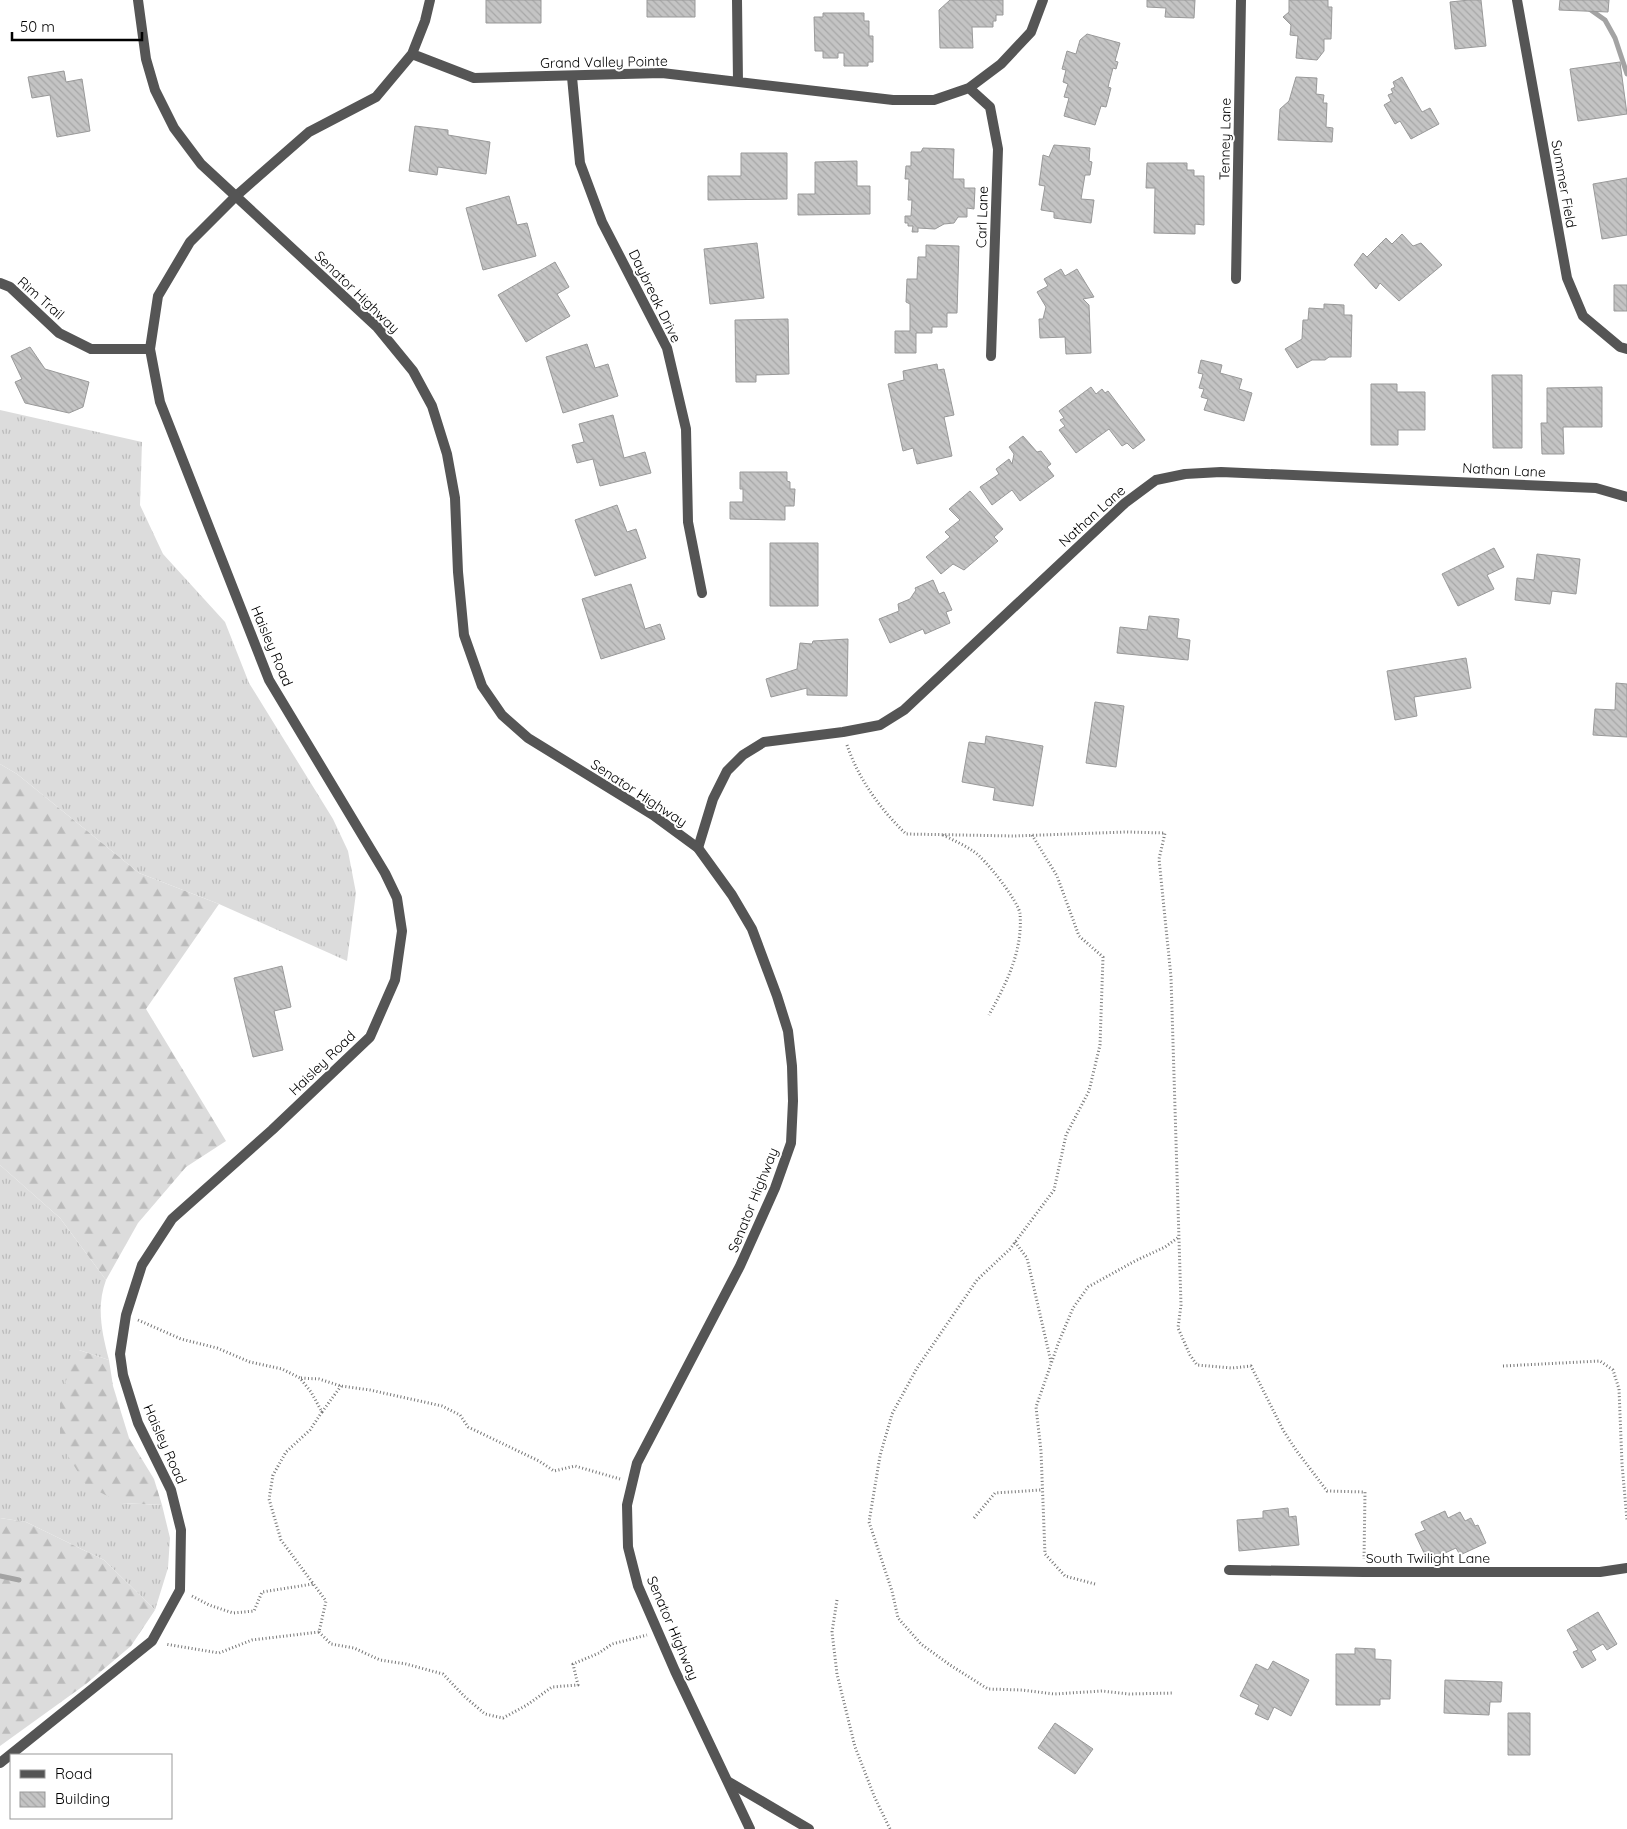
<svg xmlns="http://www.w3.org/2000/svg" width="1627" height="1829" font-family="Quicksand,sans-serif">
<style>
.grass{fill:url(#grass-tufts)}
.forest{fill:url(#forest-firs)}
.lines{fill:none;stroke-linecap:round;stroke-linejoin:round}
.stream{stroke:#a3a3a3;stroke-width:5}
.building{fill:url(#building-back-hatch);stroke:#999}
.path{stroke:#777;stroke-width:3;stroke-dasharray:1 2.5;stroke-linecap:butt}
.minor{stroke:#555;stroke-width:10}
.tertiary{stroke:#555;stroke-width:10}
.labels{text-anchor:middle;stroke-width:4;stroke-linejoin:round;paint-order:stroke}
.street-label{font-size:14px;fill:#000;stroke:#fff}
</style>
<defs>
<pattern id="grass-tufts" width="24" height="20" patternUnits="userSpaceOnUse" patternTransform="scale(1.25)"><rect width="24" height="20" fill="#dcdcdc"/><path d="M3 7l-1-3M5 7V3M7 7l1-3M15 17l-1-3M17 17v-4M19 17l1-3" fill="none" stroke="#bbb"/></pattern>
<pattern id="forest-firs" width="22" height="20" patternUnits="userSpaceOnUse" patternTransform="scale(1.25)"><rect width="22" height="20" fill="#dcdcdc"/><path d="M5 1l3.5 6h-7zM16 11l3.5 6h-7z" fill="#bbb"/></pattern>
<pattern id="building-back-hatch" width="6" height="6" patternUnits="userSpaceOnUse" patternTransform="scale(1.25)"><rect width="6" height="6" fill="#c4c4c4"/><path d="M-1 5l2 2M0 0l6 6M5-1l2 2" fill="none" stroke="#a7a7a7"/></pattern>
</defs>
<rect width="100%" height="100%" fill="#fff"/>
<path class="grass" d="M0,410l142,32 -2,63 23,49 62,68 24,61 84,136 15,32 8,42 -9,68 -128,-57 -80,-31 -122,-99 -17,-10z
M0,1165l60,53 46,62c-10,27 -4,53 3,80l-30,-10 42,153 41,2 8,33 -2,30 -13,42 -51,-50 -78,-38 -26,-4z"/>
<path class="forest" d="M0,764l17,10 122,99 80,31 -73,105 80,132 -40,26 -48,56 -32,57 -46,-62 -60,-53z
M79,1350l30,10 4,26 16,52 25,41 8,26 -41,-2 -35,-18 -26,-42v-48z
M0,1518l26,4 78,38 51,50 -24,36 -45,38 -86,62z"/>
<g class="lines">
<path class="stream" d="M1588,8l17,12 10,18 12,36
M0,1576l19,4"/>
</g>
<path class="building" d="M486,0h55v23h-55z
M647,0h48v17h-48z
M950,0h53v15h-7v6h-3v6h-21l1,21h-33l-1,-38z
M1147,0h48l-1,18 -29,-1 1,-9 -19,-1z
M1289,0h39v7h4l-1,32h-7v12l-7,9 -21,-2 2,-22 -8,-1 1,-10 -8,-8 6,-5z
M1469,0h12l5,46 -31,3 -5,-47z
M1560,0h49l-1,12 -49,-2z
M823,13h41v8h5v15h4v26h-5v4h-24v-13h-6v5h-15v-7h-8l-1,-34h9z
M1087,34l33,9 -5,18 3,1 -2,7 -3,-1 -5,19 3,1 -5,19 -5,-1 -6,19 -31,-9 5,-18 -5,-1 4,-13 -5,-2 3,-12 -4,-1 5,-18 9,3 4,-14z
M1620,62l7,52 -49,7 -8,-52z
M64,71l2,11 16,-3 8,52 -33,6 -7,-42 -18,3 -4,-21z
M1296,77l21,1 -1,16 8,1 -1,8h4l-1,24 7,1 -1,14 -54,-2 2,-31 9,-8z
M1402,77l20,35 8,-4 9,16 -28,15 -11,-18 -5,3 -11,-19 7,-4 -3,-6 5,-2 -2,-4 4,-2 -2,-5z
M415,126l33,4v5l42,7 -4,32 -48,-7 -1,8 -28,-4z
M1054,145l36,3 -1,13 3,1 -2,13h-5l-4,24 13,1 -3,23 -37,-5v-6l-13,-2 4,-24 -6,-1 4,-30 6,2z
M923,148l31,1 -1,30h11v9h11l-1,21 -7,-1v9h-9l-4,6 -10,1 -9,5 -17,-1v4h-6l1,-6h-5v-3h-3v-7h6l1,-16h-4l1,-21h-4l1,-13h5v-14h10z
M741,153h46v46l-79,1v-24h33z
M857,161v25h13v28l-72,1v-21h17v-32z
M1147,163h40v7h7v6h10v49l-9,-1v10l-41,-1 1,-45h-9z
M1627,178v57l-25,4 -9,-55z
M509,196l8,29 10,-2 9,33 -53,14 -17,-62z
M1402,234l11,12 8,-3 21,22 -43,36 -19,-18 -4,6 -22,-24 9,-12 4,4 19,-19 6,6z
M757,243l7,55 -54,6 -6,-55z
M926,245l33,1 -2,67h-10v14h-15v6h-16v20h-21v-22h15v-27l-4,-2 1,-23h10l1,-22h8z
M555,262l14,25 -12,7 13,22 -44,26 -28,-47z
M1061,269l4,7 12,-7 17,28 -11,2 6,6 2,48 -25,1 -1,-17 -25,1 -1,-19h4l3,-12 -9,-15 11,-6 -4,-7z
M1614,285h13v26h-13z
M1324,304l20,1v10h8l-1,42h-22l-4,3h-13l-15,8 -12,-19 17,-10 1,-19h5l1,-12 15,1z
M788,319l1,55 -33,1v7h-20l-1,-62z
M587,344l8,24 13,-4 10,32 -55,17 -17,-56z
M30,347l15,22 44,13 -6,25 -14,6 -44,-10 -10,-21 7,-3 -11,-23z
M1201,360l21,5 -2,8 22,6 -3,10 13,4 -8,28 -40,-11 4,-11 -7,-2 3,-8 -5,-1 4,-14 -5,-1z
M937,364l1,6 6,-1 10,46 -10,2 8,39 -35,8 -4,-16 -10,3 -15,-67 16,-4 -1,-9z
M1492,375h30v73h-29z
M1371,384h26v8h28v38h-27v15h-27z
M1091,387l5,7 6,-5 3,4 3,-2 37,49 -12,9 -6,-6 -5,3 -13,-17 -33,24 -17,-23 6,-4 -5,-6 4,-2 -5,-7z
M1602,387v40h-39l1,27h-22l-1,-31h6v-35z
M613,415l11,43 21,-6 6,21 -51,13 -7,-27 -16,4 -5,-18 12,-3 -5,-18z
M1023,436l14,16 4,-1 10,13 -4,3 7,9 -34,25 -8,-11 -20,15 -12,-18 19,-13 -3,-5 13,-10 3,5 2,-10 -5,-7z
M740,472h47v9l3,1v7h5l-1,17h-9v14l-55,-1v-17h13v-13h-3z
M970,491l33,38 -9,8 4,4 -34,29 -11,-6 -12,10 -15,-17 24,-20 -5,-5 15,-12 -11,-11z
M617,505l10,27 9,-3 10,29 -51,18 -20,-56z
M770,543h48v63h-48z
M1494,548l10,19 -17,8 7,14 -36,17 -16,-32z
M1537,554l43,5 -4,35 -24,-3 -2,13 -35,-4 2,-22 17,2z
M933,580l6,14 5,-2 8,18 -6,2 4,11 -25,11 -2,-5 -33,14 -11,-24 20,-8 -1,-7 12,-5 6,-9 -1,-2z
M631,584l14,45 15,-5 5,15 -64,20 -19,-60z
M1149,616l30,3 -2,19 13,2 -2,20 -71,-7 3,-26 27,3z
M848,639l-1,57 -40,-1v-7l-36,9 -5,-18 31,-10 3,-26 12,1 1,-3z
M1466,658l5,30 -57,9 3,19 -22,4 -8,-49z
M1616,683l11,1v53l-34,-2 2,-26 20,1z
M1095,702l29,4 -8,61 -30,-4z
M986,736l57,10 -10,60 -40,-6 2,-12 -33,-6 7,-40 16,2z
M282,966l9,41 -17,4 9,39 -30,7 -19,-79z
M1288,1508l1,9 7,-1 3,29 -60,6 -2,-31 26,-2v-7z
M1445,1511l3,7 12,-6 5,9 6,-3 4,8 3,-1 8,18 -26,12 -4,-7 -22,10 -3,-6 -6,3 -10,-21 10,-4 -4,-8z
M1598,1612l19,32 -10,6 -4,-6 -12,7 5,9 -14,8 -9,-16 5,-2 -11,-20z
M1355,1648l20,1v10l16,1 -1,39h-10v6h-44v-51h19z
M1273,1661l36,19 -18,36 -17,-9 -6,13 -13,-6 4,-9 -19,-9 16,-32 12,6z
M1445,1680l57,2 -1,20h-11l-1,13 -45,-2z
M1508,1713h22v42h-22z
M1055,1723l38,26 -18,25 -37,-26z"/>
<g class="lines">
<path class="path" d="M847,745c11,33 33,64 59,89l108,2 113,-4 38,1 -6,26 12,118 10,328 -3,23 12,27 7,10 35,3 19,-2 32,64 13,20 31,41 38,1 -1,67
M943,835c10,5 21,10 30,16 12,7 46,51 47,63 3,37 -14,70 -31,101
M1032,835l25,41 22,60 24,21 -3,88 -11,46 -23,44 -12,55 -44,59 -33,31 -60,88 -25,46 -12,42 -11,66 23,69 6,27 23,26 29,21 38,24 34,1 32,4 48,-3 27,3 45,-1
M1015,1242l12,16 24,104
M138,1320l43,19 36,9 33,14 32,7 18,9 11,14 11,20 -12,18 -24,22 -13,23 -4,24 12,41 45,61 -7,31 -67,8 -33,13 -54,-9
M1503,1366l97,-5 13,9 6,19 3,75 5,56
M301,1378l18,1 22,7 29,4 72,16 18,9 8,12 71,34 15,10 21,-5 45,13
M322,1412l19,-26
M974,1518l21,-25 46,-3
M1095,1584l-30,-8 -20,-22 -4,-103 -5,-44 22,-63 15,-36 15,-21 47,-26 30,-14 14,-10
M192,1596l17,9 24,8 21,-2 8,-19 51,-8
M837,1600l-5,32 5,42 18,73 20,51 15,31
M319,1632l12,12 23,4 26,12 26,4 37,10 21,22 21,18 18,4 24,-13 25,-18 26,-2 -5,-21 26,-11 13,-9 35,-9"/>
<path class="minor" d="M737,0l1,82
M1517,0l50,278 16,38 37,31 7,2
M412,54l13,-33 5,-21
M572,77l8,86 22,59 65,126 19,81 2,93 14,71
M969,88l21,19 8,42 -7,207
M236,196l73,-64 67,-35 36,-43 62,24 188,-5 231,27h41l35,-12 32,-24 30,-32 12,-32
M1236,279l5,-279
M0,283l10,4 49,46 32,16h59
M698,848l15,-49 14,-28 16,-16 21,-13 79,-10 37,-7 24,-15 221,-207 31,-23 29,-6 36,-2 375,16 31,9
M1229,1570l134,2h237l27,-4
M729,1782l80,47"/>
<path class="tertiary" d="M138,0l8,59 9,31 19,38 27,36 176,163 36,44 19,35 15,48 8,44 3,74 6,63 18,51 20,29 26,23 125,77 45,33 34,47 20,34 25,67 11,35 4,35 1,35 -2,42 -16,45 -35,78 -103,197 -10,42 1,42 10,39 37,85 75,158
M0,1763l152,-122 28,-51 1,-60 -10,-40 -33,-67 -15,-48 -3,-21 6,-39 16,-50 30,-46 100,-89 98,-93 25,-57 7,-49 -5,-33 -12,-25 -116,-193 -109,-278 -10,-53 8,-53 32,-54 46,-46"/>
</g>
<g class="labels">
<g class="street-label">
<text transform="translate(604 62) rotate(-1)" y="5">Grand Valley Pointe</text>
<text transform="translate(1225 139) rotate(-89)" y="5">Tenney Lane</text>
<text transform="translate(1564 184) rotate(80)" y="5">Summer Field</text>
<text transform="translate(982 217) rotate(-88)" y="5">Carl Lane</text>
<text transform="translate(357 292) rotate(44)" y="5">Senator Highway</text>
<text transform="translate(655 296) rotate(64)" y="5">Daybreak Drive</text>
<text transform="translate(41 298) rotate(41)" y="5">Rim Trail</text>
<text transform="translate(1504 470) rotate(3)" y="5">Nathan Lane</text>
<text transform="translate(1092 516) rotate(-42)" y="5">Nathan Lane</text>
<text transform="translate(272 646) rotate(67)" y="5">Haisley Road</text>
<text transform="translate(639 793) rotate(33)" y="5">Senator Highway</text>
<text transform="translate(322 1063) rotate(-44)" y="5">Haisley Road</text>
<text transform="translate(753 1200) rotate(-68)" y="5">Senator Highway</text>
<text transform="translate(165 1444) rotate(66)" y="5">Haisley Road</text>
<text x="1428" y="1563">South Twilight Lane</text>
<text transform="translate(673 1628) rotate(67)" y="5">Senator Highway</text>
</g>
</g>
<rect x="10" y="1754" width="162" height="65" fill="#ffffff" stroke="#999999"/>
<rect x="20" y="1770" width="25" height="8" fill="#555555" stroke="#999999"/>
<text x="55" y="1779" font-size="15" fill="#000000">Road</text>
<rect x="20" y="1792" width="25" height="15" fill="url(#building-back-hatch)" stroke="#999999"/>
<text x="55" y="1804" font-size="15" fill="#000000">Building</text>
<path d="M12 32v8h130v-8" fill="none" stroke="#000000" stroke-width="2.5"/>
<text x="20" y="32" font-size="15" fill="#000000" stroke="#ffffff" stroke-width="4" paint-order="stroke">50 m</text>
</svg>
